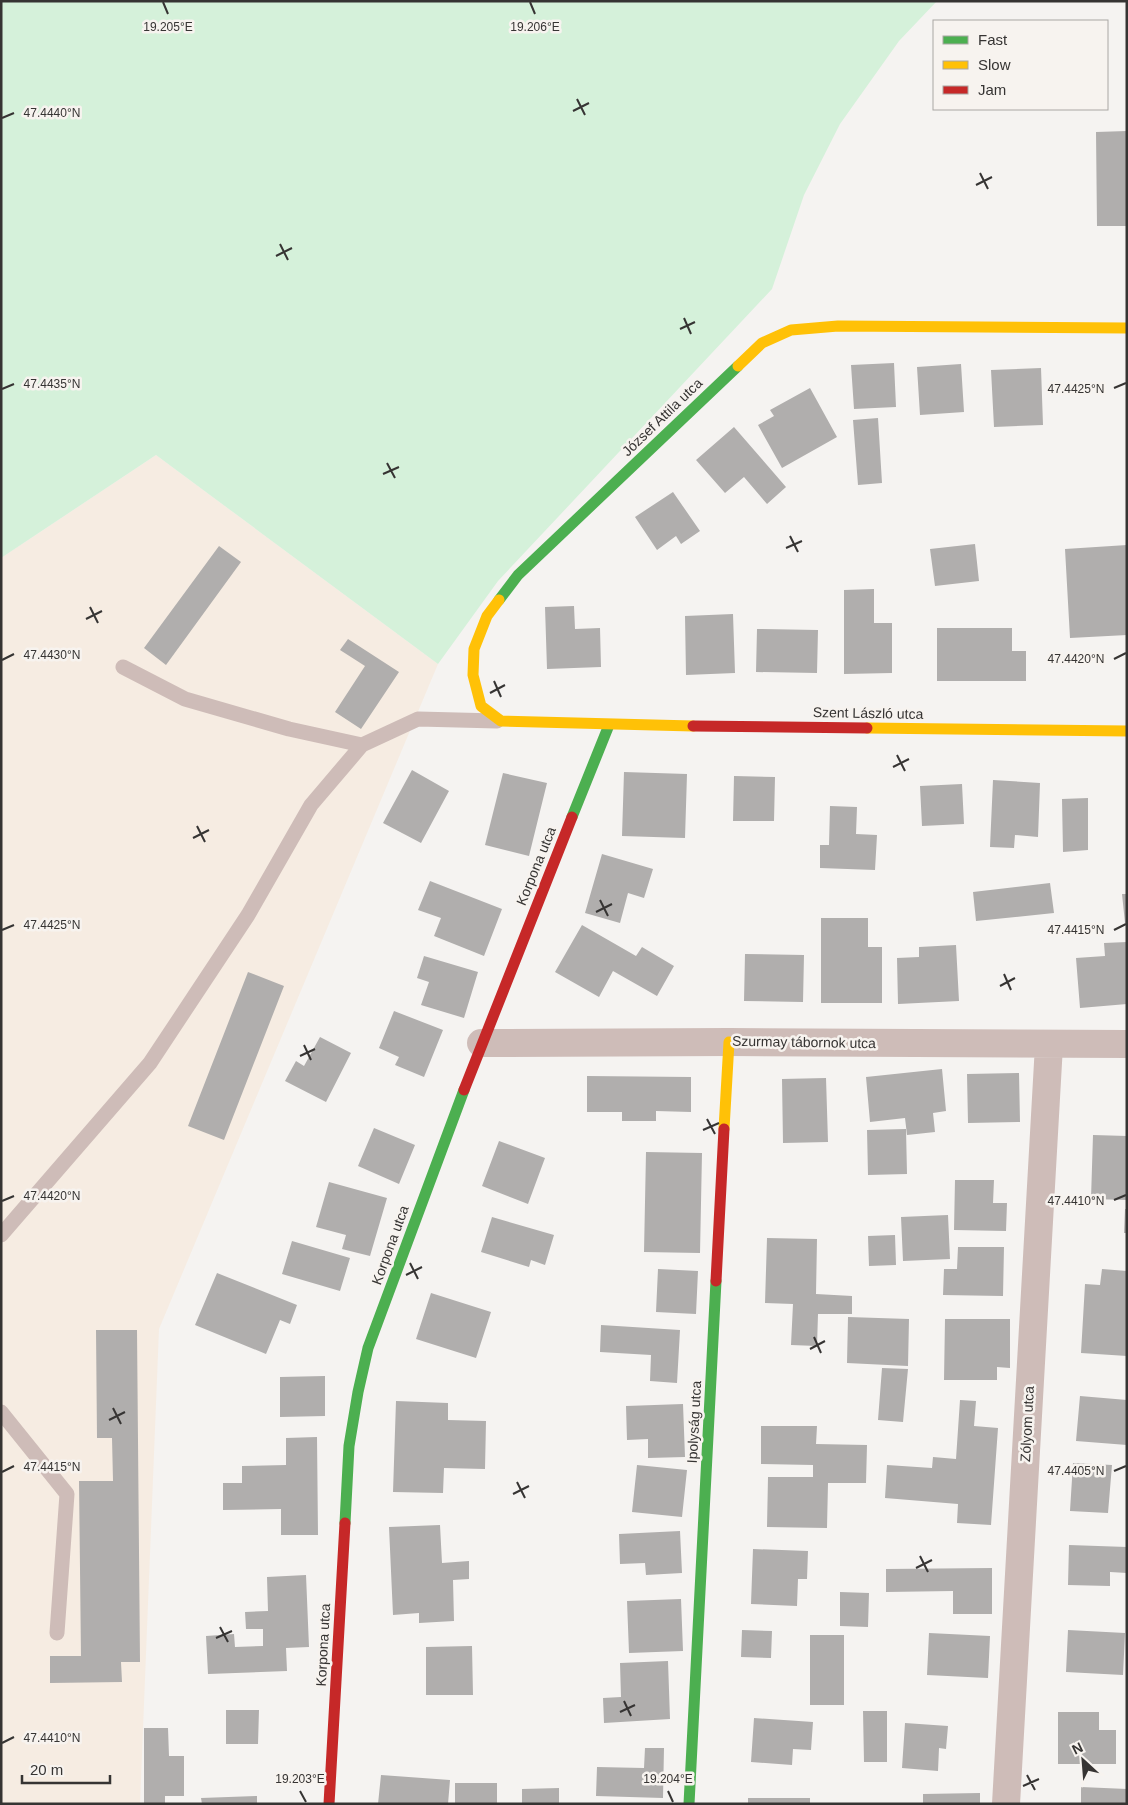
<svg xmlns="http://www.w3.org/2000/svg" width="1128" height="1805" font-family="Arial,sans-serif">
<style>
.industrial{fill:#f6ece2}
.green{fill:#d5f1da}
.building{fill:#b0aead}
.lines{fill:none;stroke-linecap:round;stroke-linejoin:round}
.lane{stroke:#cebcb8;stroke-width:15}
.street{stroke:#cebcb8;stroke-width:28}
.fast{stroke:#4caf50;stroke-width:11}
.slow{stroke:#ffc107;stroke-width:11}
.jam{stroke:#c62828;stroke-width:11}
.ticks{fill:none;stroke:#363433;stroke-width:2}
.labels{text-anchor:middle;stroke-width:5;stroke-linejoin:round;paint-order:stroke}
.street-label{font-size:14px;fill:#363433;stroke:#f7f3ef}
.ticks-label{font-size:12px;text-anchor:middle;fill:#363433;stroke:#f7f3ef;stroke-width:5;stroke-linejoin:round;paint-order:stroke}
</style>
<rect width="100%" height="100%" fill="#f5f3f1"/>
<path class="industrial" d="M156,455l282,209 -279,665 -19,475h-139v-1246z"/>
<path class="green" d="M1,1h936l-38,40 -59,83 -36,71 -32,94 -274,292 -60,83 -282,-209 -155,103z"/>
<path class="building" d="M1127,131v95h-30l-1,-94z
M894,363l2,44 -42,2 -3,-44z
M961,364l3,48 -44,3 -3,-48z
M1041,368l2,57 -49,2 -3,-57z
M810,388l27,49 -55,31 -24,-43 16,-9 -4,-6z
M878,418l4,65 -24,2 -5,-65z
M734,427l52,60 -19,17 -23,-27 -19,16 -29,-33z
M673,492l27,39 -19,13 -5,-8 -19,14 -22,-33z
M975,544l4,37 -44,5 -5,-37z
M1127,545v90l-57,3 -5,-89z
M219,546l22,16 -75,103 -22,-17z
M874,589v34h18v50l-48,1v-84z
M574,606l1,23 25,-1 1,39 -54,2 -2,-62z
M733,614l2,59 -49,2 -1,-59z
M937,628h75v23h14v30h-89z
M757,629l61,1 -1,43 -61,-1z
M348,639l51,33 -38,57 -26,-17 30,-46 -25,-16z
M412,770l37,21 -28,52 -38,-20z
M624,772l63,2 -2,64 -63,-2z
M503,773l44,10 -18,73 -44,-11z
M734,776l41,1 -1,44h-41z
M993,780l47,3 -2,54 -23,-2 -1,13 -24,-1z
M962,784l2,40 -42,2 -2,-40z
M1088,798v52l-25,2 -1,-53z
M830,806l27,1 -1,27 21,1 -2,35 -55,-2v-23h9z
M602,854l51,15 -9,29 -16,-5 -8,30 -35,-10z
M430,881l72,28 -18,47 -50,-20 7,-18 -23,-8z
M1050,883l4,30 -78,8 -3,-29z
M1122,894h5v29h-2z
M821,918h47v29h14v56h-61z
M582,925l54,31 6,-9 32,19 -17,30 -44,-25 -14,26 -44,-25z
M1127,942v62l-47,4 -4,-50 29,-2 -1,-13z
M956,945l3,56 -61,3 -1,-46 22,-1v-10z
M745,954l59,1 -1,47 -59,-1z
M424,956l54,16 -14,46 -43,-13 8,-23 -12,-4z
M248,972l36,14 -60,154 -36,-14z
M394,1011l49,19 -19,47 -29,-12 4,-8 -20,-9z
M320,1037l31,16 -25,49 -41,-21 11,-20 8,5z
M942,1069l4,42 -13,2 2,19 -28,3 -2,-17 -35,4 -4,-45z
M1019,1073l1,49 -52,1 -1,-49z
M587,1076l104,1v35l-35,-1v10h-34v-9h-35z
M826,1078l2,64 -45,1 -1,-64z
M374,1128l41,17 -16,39 -41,-18z
M906,1129l1,45 -39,1 -1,-45z
M1093,1135l34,1v64l-36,-1z
M499,1141l46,17 -17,46 -46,-18z
M646,1152l56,1 -2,100 -56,-1z
M955,1180h39l-1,23h14l-1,28 -52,-1z
M329,1182l58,16 -17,58 -28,-7 4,-14 -30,-8z
M1125,1209h2v24h-3z
M948,1215l2,44 -47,2 -2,-44z
M492,1217l62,18 -9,30 -14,-5 -2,7 -48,-15z
M895,1235l1,30 -27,1 -1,-30z
M767,1238l50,1 -1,55 36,2v18h-34l-1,32 -26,-1 2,-41 -28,-1z
M292,1241l58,17 -10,33 -58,-17z
M958,1247h46l-1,49 -60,-1 1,-26h13z
M658,1269l40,2 -2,43 -40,-2z
M1102,1269l25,2v85l-46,-3 4,-69 15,1z
M217,1273l80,32 -7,19 -10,-4 -14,34 -71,-29z
M431,1293l60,19 -15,46 -60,-19z
M848,1317l61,2 -1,47 -61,-3z
M945,1319h65v49l-13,-1v13h-53z
M601,1325l79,5 -3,53 -27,-2 1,-26 -51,-3z
M96,1330h41l3,332h-19l1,20 -72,1v-27h31l-2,-175h34l-1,-43h-15z
M882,1368l26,1 -5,53 -25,-2z
M325,1376v40l-45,1v-40z
M1080,1396l47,4v45l-51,-4z
M960,1400l16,1 -2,25 24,2 -7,97 -34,-2 1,-19 -73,-6 2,-33 45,3 1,-11 23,2z
M396,1401l52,2v17l38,1 -1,48 -41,-1 -1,25 -50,-1z
M683,1404l2,53 -37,1v-19l-21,1 -1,-34z
M761,1426h56l-1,18 51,1 -1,38h-38l-1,45 -60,-1 1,-50h45v-12l-52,-1z
M317,1437l1,98h-37v-26l-58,1v-27h19v-17l44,-1v-27z
M1073,1463l39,2 -4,48 -38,-2z
M637,1465l50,5 -5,47 -50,-5z
M440,1525l2,38 27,-2v18l-16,1 1,41 -35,2v-10l-26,2 -4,-88z
M680,1531l2,42 -36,2 -1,-12 -25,1 -1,-30z
M1069,1545l58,2v26l-17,-1v14l-42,-1z
M753,1549l55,2 -1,28h-9l-1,27 -46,-2z
M992,1568v46h-39v-23l-67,1v-23z
M306,1575l3,72 -23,1 1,23 -79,3 -2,-38 28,-2 1,13 28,-1v-17h-17l-1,-17 23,-1 -1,-34z
M840,1592l29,1 -1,34 -28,-1z
M681,1599l2,52 -54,2 -2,-52z
M742,1630l30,1 -1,27 -30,-1z
M1068,1630l57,3 -2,42 -57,-3z
M929,1633l61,3 -2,42 -61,-3z
M810,1635h34v70h-34z
M472,1646l1,49h-47v-48z
M668,1661l2,58 -66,4 -1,-25 18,-1 -1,-34z
M226,1710h33l-1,34h-32z
M863,1711h24v51h-23z
M1058,1712h41v18h17v34h-58z
M754,1718l59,4 -2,28 -18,-1 -1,16 -41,-3z
M905,1723l43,3 -2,23 -7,-1 -1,23 -36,-3z
M144,1728h24l1,28h15v40h-19v8h-21z
M645,1748h19l-1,50 -67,-2 1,-29 47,1z
M381,1775l69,5 -2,24h-70z
M455,1783h42v21h-42z
M1081,1787l46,2v15h-46z
M559,1788v16h-37v-15z
M980,1793v11h-57v-10z
M257,1796v8h-55l-1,-6z
M748,1798h62v6h-62z"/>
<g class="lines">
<path class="lane" d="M123,667l62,32 104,30 73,16 56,-26 79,2
M1,1235l149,-172 98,-148 63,-110 51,-60
M1,1412l66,82 -10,139"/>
<path class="street" d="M481,1043l248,-1 398,2
M1006,1804l43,-759"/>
<path class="fast" d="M499,600l19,-25 220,-209
M572,817l37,-92
M345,1523l4,-77 9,-54 10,-44 96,-258
M689,1804l27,-523"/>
<path class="slow" d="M738,366l24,-23 29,-13 47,-4 289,2
M499,600l-12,16 -13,33 -1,26 8,31 20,15 192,5
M867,728l260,3
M724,1129l5,-87"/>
<path class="jam" d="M693,726l174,2
M464,1090l108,-273
M716,1281l8,-152
M329,1804l16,-281"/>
</g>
<path class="ticks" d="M163,2l5,12M530,2l5,12M577,99l8,16M573,111l16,-8M2,118l12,-5M980,173l8,16M976,185l16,-8M280,244l8,16M276,256l16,-8M684,318l7,16M680,329l15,-7M1114,388l12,-5M2,389l12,-5M387,463l8,15M383,474l16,-7M790,536l8,16M786,548l16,-7M90,607l8,16M86,619l16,-8M1114,659l12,-6M2,660l12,-6M494,681l7,16M490,693l15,-8M897,755l8,16M893,767l16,-8M197,826l8,16M193,838l16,-8M600,900l8,16M596,912l16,-8M2,930l12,-5M1114,930l12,-6M1004,974l7,16M1000,986l15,-8M304,1045l7,15M300,1056l15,-7M707,1119l8,15M703,1130l16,-7M1114,1200l12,-5M2,1201l12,-5M410,1263l8,16M406,1275l16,-8M814,1337l7,16M810,1349l15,-8M113,1408l8,16M109,1420l16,-8M1114,1471l12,-5M2,1472l12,-6M517,1482l8,16M513,1494l16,-8M920,1556l8,16M916,1568l16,-8M220,1627l8,15M216,1638l16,-7M624,1701l7,15M620,1712l15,-7M2,1743l12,-6M1027,1775l8,15M1023,1786l16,-7M300,1791l6,11M668,1791l5,11"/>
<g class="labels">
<g class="street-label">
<text transform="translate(662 417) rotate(-44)" y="5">József Attila utca</text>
<text transform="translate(868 713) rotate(1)" y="5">Szent László utca</text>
<text transform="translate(536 866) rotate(-68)" y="5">Korpona utca</text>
<text transform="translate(804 1042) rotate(1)" y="5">Szurmay tábornok utca</text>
<text transform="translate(390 1245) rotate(-70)" y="5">Korpona utca</text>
<text transform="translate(694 1422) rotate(-87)" y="5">Ipolyság utca</text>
<text transform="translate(1027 1424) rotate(-87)" y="5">Zólyom utca</text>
<text transform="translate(323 1645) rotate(-87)" y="5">Korpona utca</text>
</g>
</g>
<g class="ticks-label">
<text x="168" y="31">19.205°E</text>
<text x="535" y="31">19.206°E</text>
<text x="52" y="117">47.4440°N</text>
<text x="52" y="388">47.4435°N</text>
<text x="1076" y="393">47.4425°N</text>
<text x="52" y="659">47.4430°N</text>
<text x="1076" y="663">47.4420°N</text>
<text x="52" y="929">47.4425°N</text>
<text x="1076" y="934">47.4415°N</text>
<text x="52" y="1200">47.4420°N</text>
<text x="1076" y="1205">47.4410°N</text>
<text x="52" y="1471">47.4415°N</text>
<text x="1076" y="1475">47.4405°N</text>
<text x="52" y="1742">47.4410°N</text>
<text x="300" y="1783">19.203°E</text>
<text x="668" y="1783">19.204°E</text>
</g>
<rect width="1128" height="1805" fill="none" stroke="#363433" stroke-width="5"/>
<rect x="933" y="20" width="175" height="90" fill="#f7f3ef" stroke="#aaa7a4"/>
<rect x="943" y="36" width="25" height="8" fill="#4caf50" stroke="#aaa7a4"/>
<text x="978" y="45" font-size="15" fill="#363433">Fast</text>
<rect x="943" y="61" width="25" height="8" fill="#ffc107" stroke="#aaa7a4"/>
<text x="978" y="70" font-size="15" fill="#363433">Slow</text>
<rect x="943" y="86" width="25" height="8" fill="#c62828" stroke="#aaa7a4"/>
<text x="978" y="95" font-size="15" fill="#363433">Jam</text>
<g transform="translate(1083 1760) rotate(334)" stroke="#f7f3ef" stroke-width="4" paint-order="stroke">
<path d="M0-4L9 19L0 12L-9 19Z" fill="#363433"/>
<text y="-8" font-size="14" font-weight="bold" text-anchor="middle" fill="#363433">N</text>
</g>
<path d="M22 1775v8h88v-8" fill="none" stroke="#363433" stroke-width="2.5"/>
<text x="30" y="1775" font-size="15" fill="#363433" stroke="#f7f3ef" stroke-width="4" paint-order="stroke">20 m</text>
</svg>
